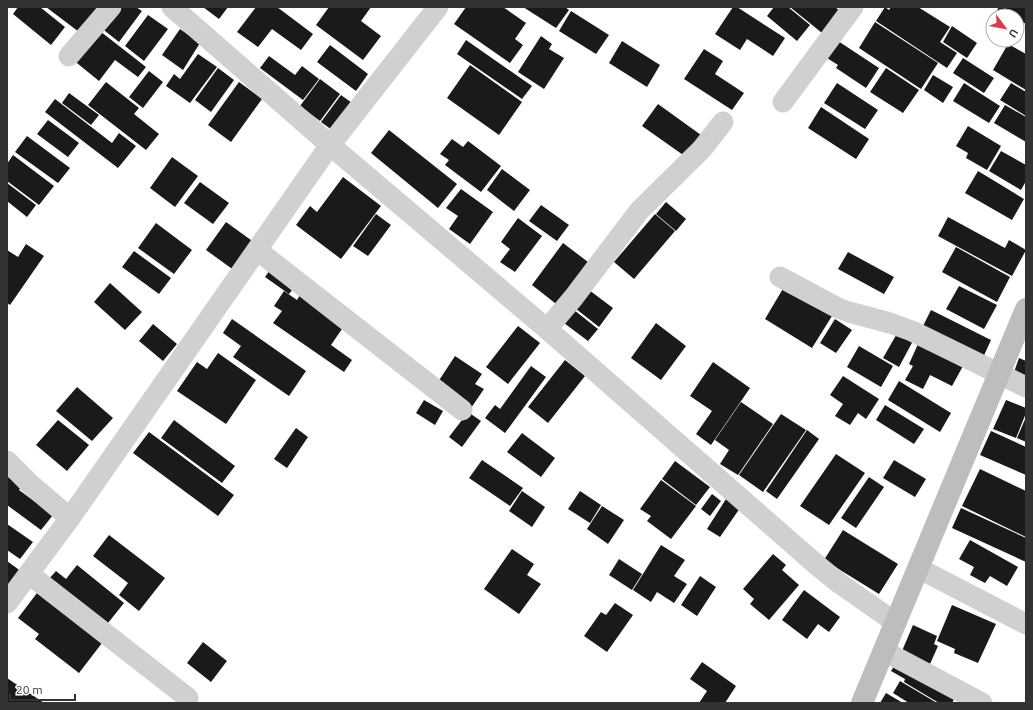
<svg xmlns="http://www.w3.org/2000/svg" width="1033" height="710" font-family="Ubuntu,sans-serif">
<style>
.building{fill:#1a1a1a}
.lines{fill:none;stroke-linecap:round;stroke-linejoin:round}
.street{stroke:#d0d0d0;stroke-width:21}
.secondary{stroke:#bdbdbd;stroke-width:22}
</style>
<rect width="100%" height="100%" fill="#fff"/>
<path class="building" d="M18,7h22l25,20 -14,18 -38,-31z
M46,7h59l-22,28z
M116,7h20l6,4 -23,31 -19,-15z
M203,7h25l-9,12z
M256,7h21l36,27 -12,16 -29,-21 -14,18 -21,-15z
M329,7h42l-10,14 20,15 -18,24 -47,-35z
M466,7h37l23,16 -11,16 8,6 -13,18 -56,-39z
M523,7h42l4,3 -13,18z
M733,7h4l48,31 -12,18 -26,-17 -7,11 -25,-16z
M774,7h14l22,18 -13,16 -30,-25z
M790,7h45l5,4 -18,22z
M885,7l4,3 2,-3h27l32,20 -10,15 17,11 -10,15 -71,-47z
M999,7h27v17l-9,-5v-3h-7l-13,-6z
M571,11l38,24 -13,19 -37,-23z
M148,15l20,14 -24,32 -19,-15z
M875,22l63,41 -17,26 -62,-41z
M952,26l25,17 -10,15 -24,-16z
M96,28l50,39 -8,10 -23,-17 -16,21 -27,-22z
M180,29l20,14 -17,27 -21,-15z
M541,36l11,8 -3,5 15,9 -20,31 -26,-17z
M466,40l66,46 -10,13 -65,-45z
M622,41l38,24 -13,22 -38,-24z
M838,41l41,27 -13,20 -30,-20 2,-3 -11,-7z
M1008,44l18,10v36l-33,-20z
M330,45l38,29 -12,17 -39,-29z
M704,49l19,12 -8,13 29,19 -12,17 -48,-31z
M198,54l19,13 -27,36 -24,-17 8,-12 6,5z
M269,56l26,19 7,-9 17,13 -16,21 -43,-32z
M963,58l31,20 -10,15 -31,-20z
M470,65l52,37 -23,33 -52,-37z
M218,68l16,12 -23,32 -16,-12z
M886,68l33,22 -16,23 -33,-21z
M149,71l14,11 -20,26 -14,-11z
M933,75l20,12 -10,16 -19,-13z
M320,79l20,15 -20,27 -20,-15z
M106,82l33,26 -5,6 25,20 -13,16 -58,-45z
M239,82l23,17 -31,43 -23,-17z
M837,83l41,27 -13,19 -41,-26z
M964,83l36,23 -11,17 -36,-22z
M1011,83l15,9v24l-26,-16z
M69,93l30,22 -8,10 -29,-22z
M341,95l11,8 -20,27 -11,-8z
M55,99l57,44 7,-10 17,13 -18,22 -73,-56z
M658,104l43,31 -15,22 -44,-31z
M1005,105l21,12v25l-32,-19z
M821,107l48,32 -13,20 -48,-31z
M48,120l31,23 -11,14 -31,-23z
M968,126l33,20 -14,24 -21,-12 2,-5 -12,-7z
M389,130l68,54 -19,24 -67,-55z
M27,136l43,32 -12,15 -43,-31z
M452,139l11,8 5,-6 33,25 -20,26 -36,-27 4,-5 -9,-6z
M1001,151l25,14v16l-5,9 -32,-19z
M13,155l41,31 -15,19 -32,-24v-17z
M172,157l26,19 -23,31 -25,-19z
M502,169l28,21 -16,21 -27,-21z
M978,171l46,28 -12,21 -47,-27z
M343,177l38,29 -40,53 -45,-34 14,-19 7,6z
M200,182l29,21 -16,21 -29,-21z
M7,183l29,22 -9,12 -20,-16z
M461,189l32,23 -23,32 -21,-15 9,-13 -12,-8z
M666,202l20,17 -10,12 -20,-17z
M541,205l28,20 -12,16 -28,-20z
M376,214l15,11 -23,31 -15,-10z
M655,214l20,17 -41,48 -20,-17z
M948,217l57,31 4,-8 17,10 -14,26 -74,-40z
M518,218l24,18 -27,36 -15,-10 10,-13 -9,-7z
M226,222l29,21 -20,28 -29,-21z
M156,223l36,27 -18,24 -36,-26z
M563,243l29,22 -32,42 -28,-22z
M26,244l18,12 -34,49 -3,-2v-53l11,7z
M956,247l54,30 -13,25 -55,-30z
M134,251l37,27 -12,16 -37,-27z
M848,252l46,25 -10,17 -46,-25z
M272,267l25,17 -8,10 -24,-17z
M110,283l32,29 -17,18 -31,-28z
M959,286l38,19 -13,24 -38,-20z
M784,287l48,29 -20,32 -47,-29z
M589,290l24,18 -14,19 -24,-19z
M284,291l13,9 3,-5 44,31 -13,19 21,15 -8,12 -71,-49 9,-12 -8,-5z
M574,310l24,19 -10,12 -24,-18z
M931,310l60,30 -10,22 -61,-30z
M232,319l74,52 -17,25 -56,-39 8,-11 -18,-13z
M835,319l17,11 -16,23 -16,-10z
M656,323l30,23 -25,34 -30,-22z
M153,324l24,20 -14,17 -24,-20z
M518,326l22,17 -32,41 -22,-17z
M899,330l15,9 -15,28 -16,-9z
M918,344l45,22 -11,20 -22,-11 -7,14 -18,-9 8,-14 -4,-2z
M859,346l34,20 -12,21 -34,-20z
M218,353l38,27 -30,44 -49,-33 20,-29 10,7z
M455,356l27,18 -7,10 9,5 -13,19 -35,-23z
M1019,358l7,3v19l-13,-5z
M565,360l20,16 -37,47 -20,-16z
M713,362l37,26 -39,57 -15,-11 16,-23 -22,-15z
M531,366l15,11 -41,56 -20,-15 10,-13 5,4z
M843,376l36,23 -13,20 -8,-6 -8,12 -15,-9 8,-12 -13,-9z
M899,381l52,32 -11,19 -52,-32z
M77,387l36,31 -21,23 -36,-30z
M424,400l19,11 -8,14 -19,-12z
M1006,400l20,8v5l-10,25 -23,-9z
M741,402l32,22 -35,51 -18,-11 9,-14 -14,-10z
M885,405l39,24 -10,15 -38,-24z
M468,412l13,9 -19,26 -13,-10z
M781,414l25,16 -43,62 -24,-17z
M1026,417v25l-9,-4z
M58,420l31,25 -22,26 -31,-26z
M174,420l61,46 -13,17 -61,-45z
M296,428l12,9 -21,31 -13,-9z
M807,430l12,9 -42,60 -11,-8z
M991,431l35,16v28l-46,-20z
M149,432l85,63 -16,21 -85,-63z
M522,433l33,25 -14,19 -34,-25z
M836,454l29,19 -36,52 -29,-19z
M482,460l41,28 -13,18 -41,-28z
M894,460l32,19 -11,18 -32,-19z
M675,461l35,26 -14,18 -34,-26z
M980,469l46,22v46l-64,-31z
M7,476l14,11 -2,3 34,25 -12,15 -34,-25z
M869,477l15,10 -28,41 -15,-10z
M661,480l35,26 -25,33 -24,-18 4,-5 -11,-7z
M522,491l23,16 -13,20 -23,-16z
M580,491l21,14 -11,18 -22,-14z
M712,494l9,7 -11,15 -9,-7z
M726,499l14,9 -20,29 -13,-8z
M602,506l22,14 -16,24 -21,-15z
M961,508l65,30v24l-74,-34z
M7,524l26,18 -13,17 -13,-9z
M843,530l55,34 -19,30 -55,-34z
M109,535l56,43 -26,33 -20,-16 9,-12 -35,-27z
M970,540l48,27 -11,19 -17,-10 -5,7 -15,-8 4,-8 -15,-8z
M661,545l24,15 -11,16 13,8 -13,19 -17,-11 -6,10 -18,-12z
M512,549l22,15 -7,11 14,9 -22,30 -35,-25z
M773,554l13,11 -4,5 17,15 -30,35 -19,-16 4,-5 -11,-10z
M619,559l23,15 -10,16 -23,-15z
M7,561l15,11 -15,18z
M77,565l47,38 -20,25 -57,-47 9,-10 10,8z
M700,576l16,11 -19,29 -16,-11z
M804,590l36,27 -11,15 -11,-8 -11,15 -25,-19z
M37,593l65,50 -23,30 -44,-34 4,-5 -21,-16z
M615,603l18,12 -26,37 -23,-16 17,-24 5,3z
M952,605l44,19 -18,39 -24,-10 1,-4 -18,-8z
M913,625l24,11 -3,8 4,2 -8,18 -28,-13z
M203,642l24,19 -16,21 -24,-19z
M897,661l59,35 -4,7h-13l-35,-21 1,-3 -14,-8z
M702,662l34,24 -11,17h-26l8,-12 -17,-12z
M7,678l37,25h-37z
M900,681l37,22h-28l-16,-10z
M886,693l17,10h-23z"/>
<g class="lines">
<path class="street" d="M172,7l158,138 217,184 271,237 21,17 57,40
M69,56l42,-49
M783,102l70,-95
M257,250l205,160
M780,277l58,31 11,4 41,11 22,8 114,56
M547,329l27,-32 65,-86 63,-62 21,-27
M7,461l23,23 40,34
M918,568l108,56
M29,574l159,124
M7,603l63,-85 260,-373 108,-138
M884,651l98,52"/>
<path class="secondary" d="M862,703l164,-394"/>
</g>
<rect width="1033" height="710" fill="none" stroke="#333333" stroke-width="16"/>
<g transform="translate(1005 28) rotate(122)"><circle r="19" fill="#ffffff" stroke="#adadad"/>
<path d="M0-3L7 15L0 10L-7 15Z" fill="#e63946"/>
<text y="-6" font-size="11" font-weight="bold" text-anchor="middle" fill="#333333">U</text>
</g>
<path d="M10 694v6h65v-6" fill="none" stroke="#333333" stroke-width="2"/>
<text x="16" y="694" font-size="12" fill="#333333" stroke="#ffffff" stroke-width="3" paint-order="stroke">20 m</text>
</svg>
